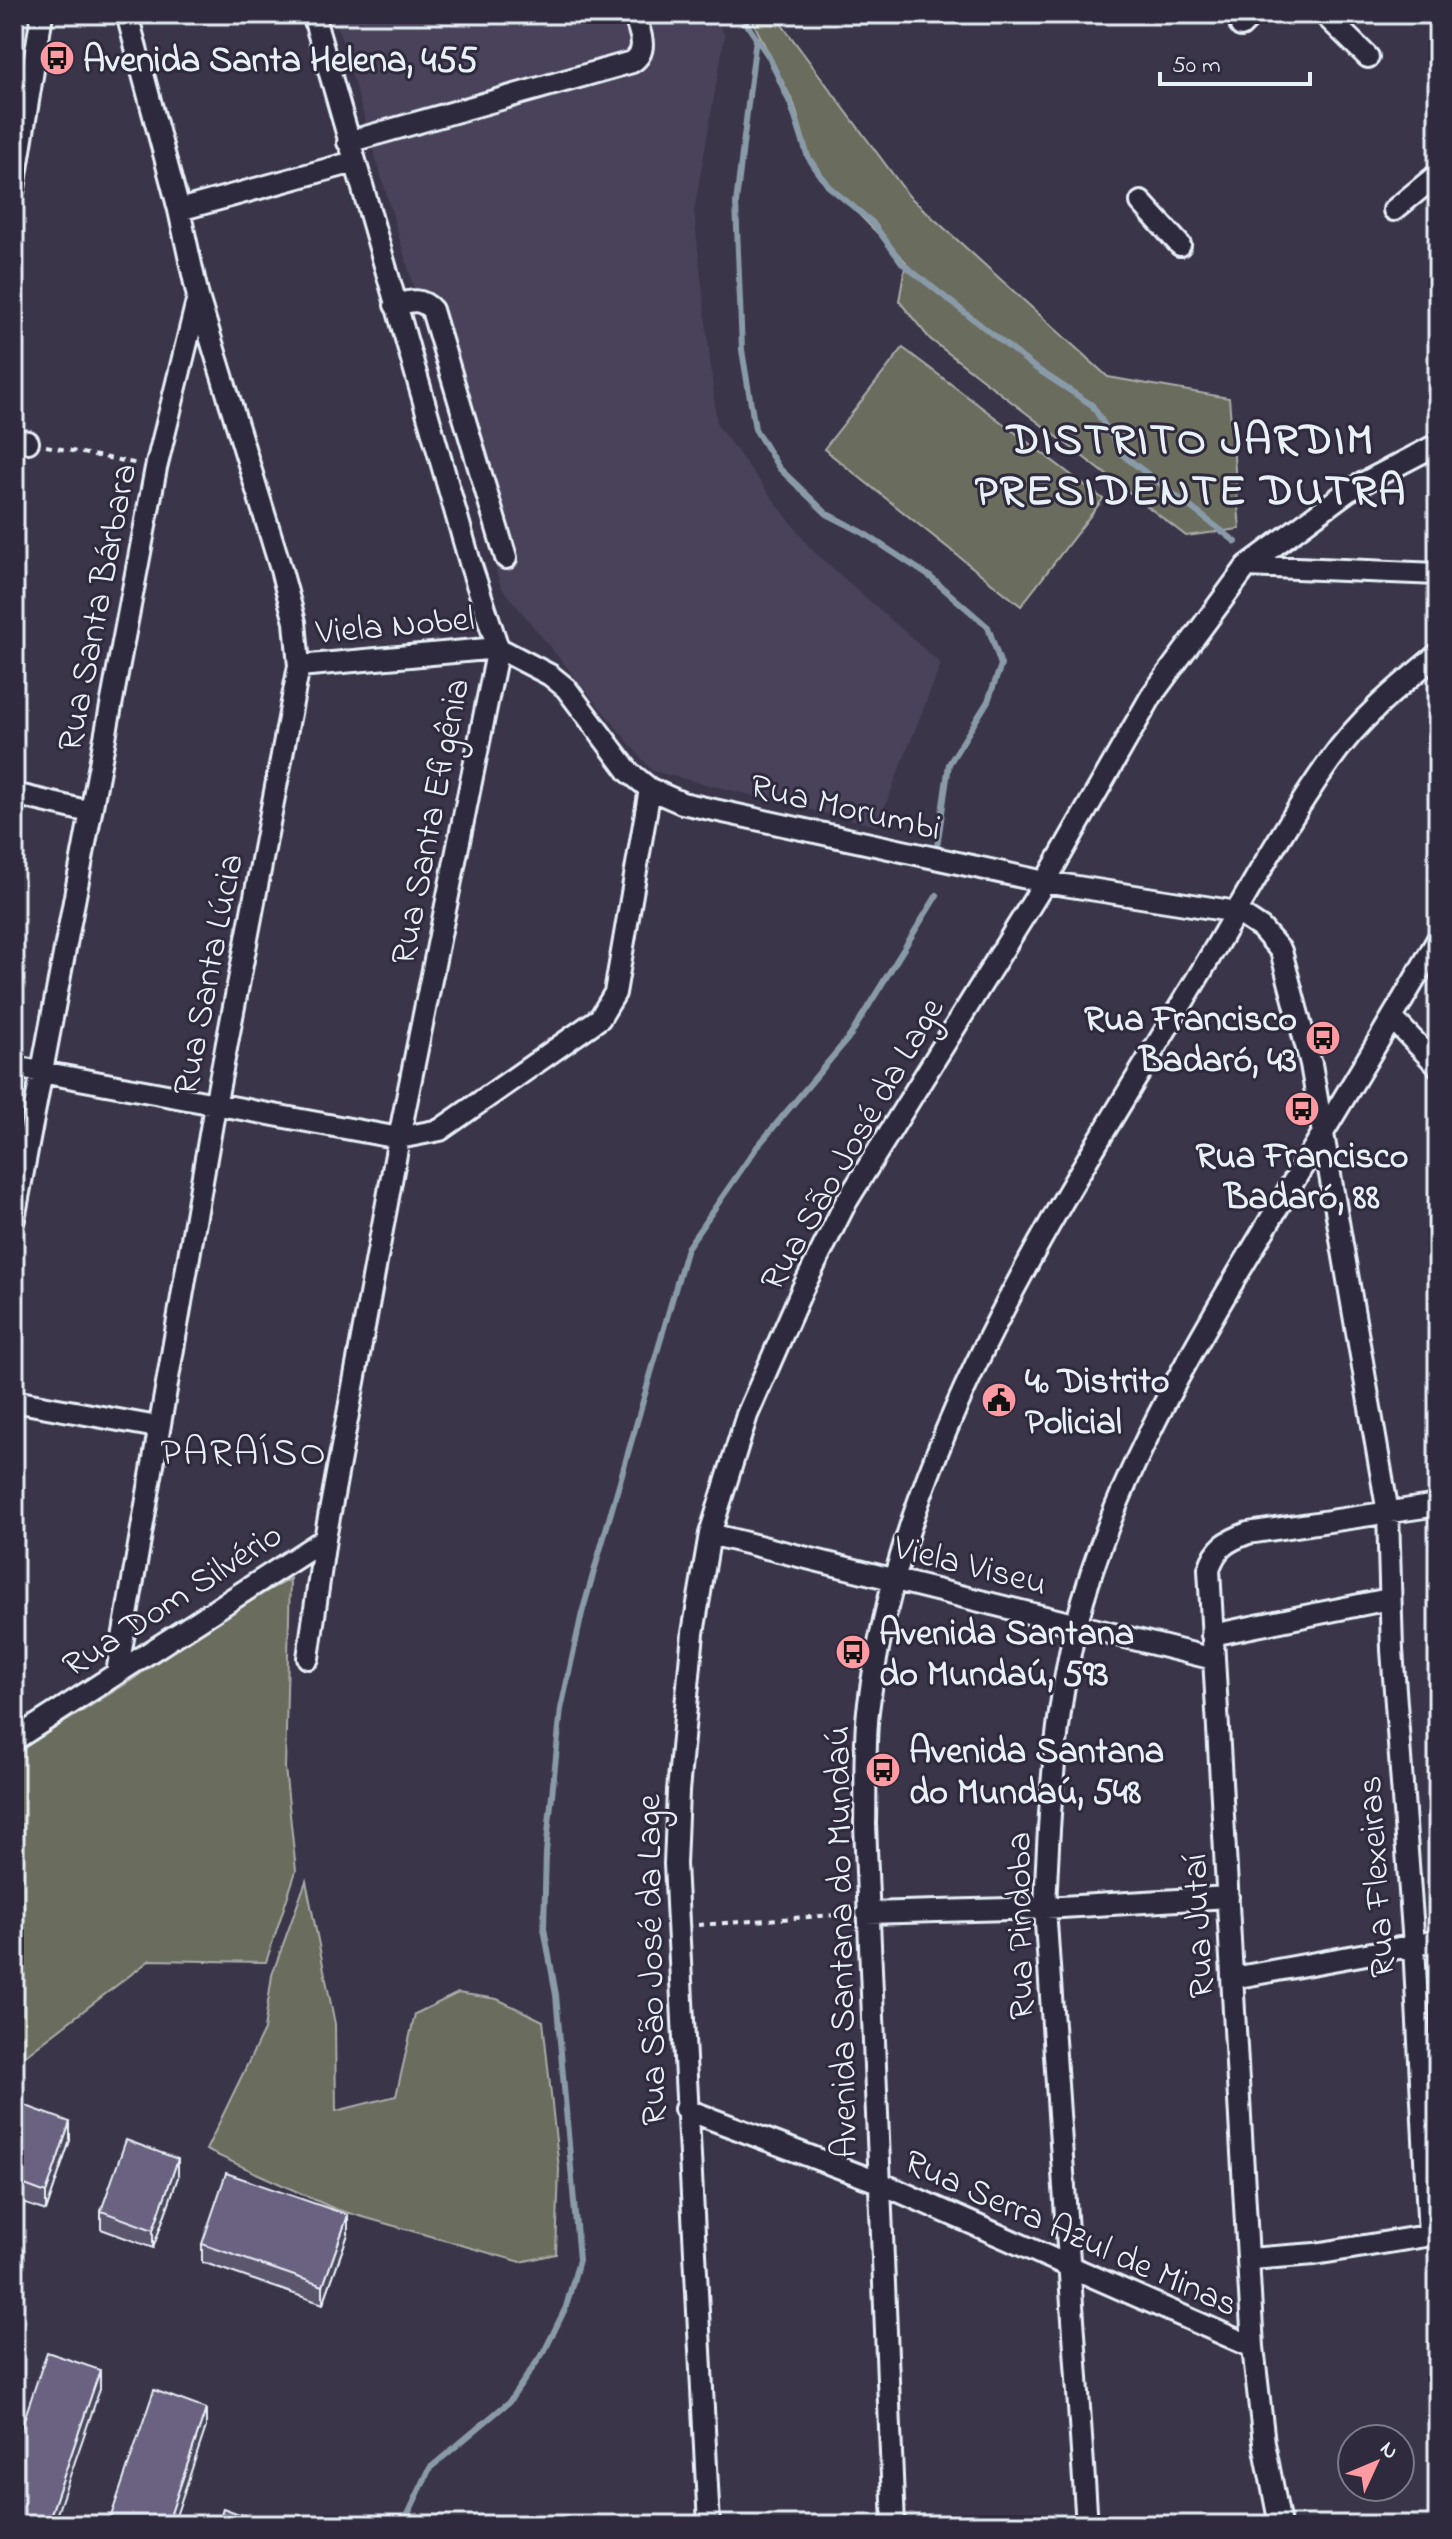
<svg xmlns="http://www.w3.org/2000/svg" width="1452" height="2539" font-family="'Indie Flower',sans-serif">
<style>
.built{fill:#49425a}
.green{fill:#6b6c5d;stroke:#aaaeaa;stroke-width:2}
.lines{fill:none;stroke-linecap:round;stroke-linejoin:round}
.stream{stroke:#899aa9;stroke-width:6}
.minor-casing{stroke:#e8f1f8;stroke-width:26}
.path{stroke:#e8f1f8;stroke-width:4;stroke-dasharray:6 6;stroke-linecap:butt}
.minor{stroke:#2f2a3d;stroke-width:20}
.wall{fill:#5b546e;stroke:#e8f1f8;stroke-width:2}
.shaded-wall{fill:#4a455a;stroke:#e8f1f8;stroke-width:2}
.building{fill:#6a6280;stroke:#e8f1f8;stroke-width:2}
.labels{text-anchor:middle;stroke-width:6;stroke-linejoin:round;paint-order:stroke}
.poi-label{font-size:36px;font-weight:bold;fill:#e8f1f8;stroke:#2f2a3d;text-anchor:start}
.street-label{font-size:36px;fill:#e8f1f8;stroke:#2f2a3d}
.quarter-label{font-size:40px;letter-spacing:2px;fill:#e8f1f8;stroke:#2f2a3d}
.district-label{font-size:44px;font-weight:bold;letter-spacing:2px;fill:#e8f1f8;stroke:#2f2a3d}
</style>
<rect width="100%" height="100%" fill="#3b354a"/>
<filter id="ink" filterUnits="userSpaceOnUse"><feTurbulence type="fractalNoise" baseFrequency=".0125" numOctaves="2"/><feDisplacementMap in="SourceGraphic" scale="16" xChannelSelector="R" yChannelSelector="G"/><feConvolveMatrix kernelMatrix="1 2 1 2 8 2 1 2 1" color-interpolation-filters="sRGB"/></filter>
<g filter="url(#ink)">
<path class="built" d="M334,14h377l14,21 -31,176 23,214 94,124 130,115 -64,162 -225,-55 -151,-184z"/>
<path class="green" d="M749,14h25l135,182 199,181 121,21 11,131 -54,7 -256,-197 -31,-38 7,-39 -93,-94 -19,-64z
M903,348l200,151 -82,107 -197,-157z
M290,1579l-5,189 11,103 -30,91 -116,-2 -126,96h-10v-302l118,-74 92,-67z
M306,1881l29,143 1,87 60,-15 19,-82 43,-21 39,6 46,22 16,148 -3,85 -35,8 -186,-53 -129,-59 58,-120 8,-55z"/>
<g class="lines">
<path class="stream" d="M740,14l16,24 -20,165 6,147 13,79 24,39 48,46 35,18 67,44 59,51 13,38 -13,36 -39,63 -12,83
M756,38l13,19 22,48 17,52 20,29 44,36 31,42 131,103 58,38 32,51 112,86
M403,2525l27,-57 79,-66 36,-52 21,-43 13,-47 -23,-265 -12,-67 2,-76 15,-143 21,-96 105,-365 70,-101 93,-111 87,-141"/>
<defs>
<path id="minor" d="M1324,14l44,43
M1241,26l12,-12
M14,78l10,35
M348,142l284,-80c18,-12 7,-31 2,-48
M14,188l28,-174
M1141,202l39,43
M179,210l175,-48
M1394,210l44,-36
M395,305c15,-4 26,-8 37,5l74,248
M14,439l14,3
M1247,566l191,8
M498,648l52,27 16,13 63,84 21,17 32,14 363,79 192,30 24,16 20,23 30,113 77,449 4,137 22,295 15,291
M299,666l199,-18
M14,794l76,18
M1393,1019l45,47
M14,1067l385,71 41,-8 160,-112 15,-25 35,-204
M14,1219l142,-751 42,-171 -19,-87 -52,-196
M14,1401l143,26
M710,1534l504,125
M1212,1635l177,-36
M308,1658l17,-119 74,-401 99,-490 -27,-82 -158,-552
M117,1673l98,-567 84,-440 -4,-44 -15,-56 -82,-269
M14,1740l311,-201
M867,1913l178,-5 183,-11
M1233,1978l205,-37
M685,2109l193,73 375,165
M1250,2259l65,-5 123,-20
M709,2525l-34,-661 3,-73 15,-158 17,-99 37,-119 55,-125 43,-86 200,-322 107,-187 95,-129 101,-75 90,-47
M894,2525l-29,-701c1,-37 -1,-76 3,-113 32,-265 187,-498 322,-721 46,-75 88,-156 139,-228 29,-42 70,-76 109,-108
M1087,2525l-42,-617c4,-93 9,-191 31,-282 33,-132 103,-255 173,-371 63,-105 128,-209 189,-316
M1280,2525l-16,-82 -11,-96 -44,-778c7,-22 18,-28 39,-36l190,-28"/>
</defs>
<use href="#minor" class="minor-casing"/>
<path class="path" d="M46,446l93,18
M698,1925l151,-11"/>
<use href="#minor" class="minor"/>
</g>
<path class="wall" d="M14,2114l56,26 -24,71 -32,-11z
M178,2177l-25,71 -52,-19v-18z
M348,2234l-25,70 -121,-42v-18z"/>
<path class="shaded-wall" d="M70,2122v18l-24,71v-18z
M178,2159v18l-25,71v-18z
M348,2215v19l-25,70v-18z
M100,2370v19l-47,136h-6z
M206,2409v18l-33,98h-6z"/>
<path class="building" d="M18,2103l52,19 -24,71 -32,-12v-67z
M126,2140l52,19 -25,71 -52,-19z
M226,2173l122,42 -25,71 -121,-42z
M47,2352l53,18 -53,155h-33v-76z
M154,2390l52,19 -39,116h-59z
M223,2508l46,17h-51z"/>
</g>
<defs>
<symbol id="bus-disc" viewBox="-11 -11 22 22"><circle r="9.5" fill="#ff9aa2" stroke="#2f2a3d"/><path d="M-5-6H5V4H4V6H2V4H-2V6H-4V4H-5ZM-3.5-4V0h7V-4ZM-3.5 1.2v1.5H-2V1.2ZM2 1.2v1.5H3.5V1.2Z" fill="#111"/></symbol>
<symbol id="civic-disc" viewBox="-11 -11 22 22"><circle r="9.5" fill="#ff9aa2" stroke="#2f2a3d"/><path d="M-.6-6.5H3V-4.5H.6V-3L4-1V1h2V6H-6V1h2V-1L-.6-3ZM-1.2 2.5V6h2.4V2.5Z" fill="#111"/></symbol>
</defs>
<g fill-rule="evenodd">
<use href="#bus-disc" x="37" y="38" width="40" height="40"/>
<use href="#bus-disc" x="1303" y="1018" width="40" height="40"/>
<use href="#bus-disc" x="1282" y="1089" width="40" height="40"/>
<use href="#civic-disc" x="979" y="1380" width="40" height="40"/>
<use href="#bus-disc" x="833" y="1632" width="40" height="40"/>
<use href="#bus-disc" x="863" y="1750" width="40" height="40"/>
</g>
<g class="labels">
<g class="poi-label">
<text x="83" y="71">Avenida Santa Helena, 455</text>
<text x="1297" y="1030" text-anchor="end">Rua Francisco<tspan x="1297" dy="41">Badaró, 43</tspan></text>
<text x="1302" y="1167" text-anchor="middle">Rua Francisco<tspan x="1302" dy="41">Badaró, 88</tspan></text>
<text x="1025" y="1392">4º Distrito<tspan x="1025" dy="41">Policial</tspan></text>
<text x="879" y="1644">Avenida Santana<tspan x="879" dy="41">do Mundaú, 593</tspan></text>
<text x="909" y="1762">Avenida Santana<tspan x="909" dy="41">do Mundaú, 548</tspan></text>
</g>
<g class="street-label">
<text transform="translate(95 607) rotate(-79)" y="13">Rua Santa Bárbara</text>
<text transform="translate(395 623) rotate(-5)" y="13">Viela Nobel</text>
<text transform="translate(846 805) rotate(13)" y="13">Rua Morumbi</text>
<text transform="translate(428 821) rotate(-79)" y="13">Rua Santa Efigênia</text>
<text transform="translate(206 974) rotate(-79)" y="13">Rua Santa Lúcia</text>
<text transform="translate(850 1143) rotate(-60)" y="13">Rua São José da Lage</text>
<text transform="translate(971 1563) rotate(14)" y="13">Viela Viseu</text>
<text transform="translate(171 1598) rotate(-33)" y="13">Rua Dom Silvério</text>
<text transform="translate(1374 1877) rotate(-94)" y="13">Rua Flexeiras</text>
<text transform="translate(1018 1926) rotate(-91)" y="13">Rua Pindoba</text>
<text transform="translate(1196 1926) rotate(-93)" y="13">Rua Jutaí</text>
<text transform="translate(839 1942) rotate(-91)" y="13">Avenida Santana do Mundaú</text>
<text transform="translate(649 1960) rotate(-91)" y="13">Rua São José da Lage</text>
<text transform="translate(1072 2231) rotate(24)" y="13">Rua Serra Azul de Minas</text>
</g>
<g class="quarter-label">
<text x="244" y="1464">PARAÍSO</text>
</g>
<g class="district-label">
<text x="1191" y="453">DISTRITO JARDIM<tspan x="1191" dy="51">PRESIDENTE DUTRA</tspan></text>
</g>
</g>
<rect width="1452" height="2539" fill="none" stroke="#2f2a3d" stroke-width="48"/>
<rect x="24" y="24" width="1404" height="2491" fill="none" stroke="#e8f1f8" stroke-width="3" filter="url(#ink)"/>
<g transform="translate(1376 2463) rotate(46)"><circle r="38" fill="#2f2a3d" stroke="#797a88" stroke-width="2"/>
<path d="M0-6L14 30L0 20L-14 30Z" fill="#ff9aa2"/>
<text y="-12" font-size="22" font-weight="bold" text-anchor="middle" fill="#e8f1f8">N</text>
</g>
<path d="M1160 72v12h150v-12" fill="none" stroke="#e8f1f8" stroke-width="4"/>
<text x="1172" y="72" font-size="24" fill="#e8f1f8" stroke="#2f2a3d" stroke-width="6" paint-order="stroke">50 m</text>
</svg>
